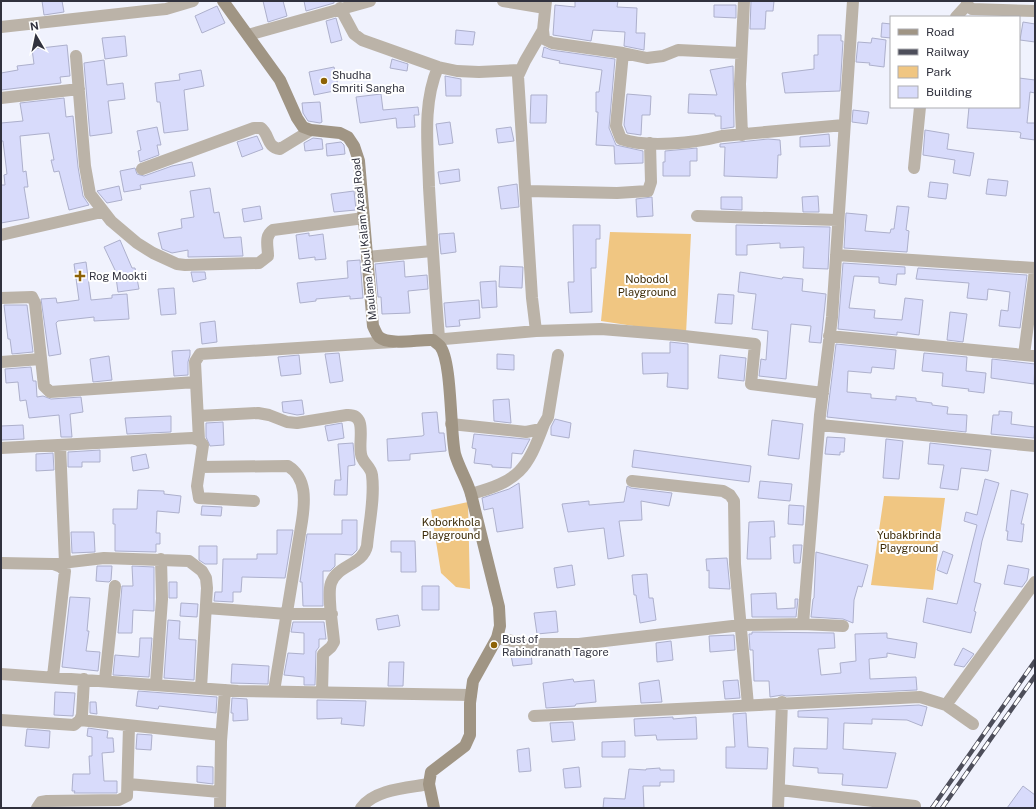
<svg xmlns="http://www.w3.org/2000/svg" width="1036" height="809" font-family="'Public Sans',sans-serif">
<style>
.green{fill:#f0c682}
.building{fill:#d8dbfb;stroke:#adb0cc}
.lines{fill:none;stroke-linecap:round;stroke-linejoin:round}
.street{stroke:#bbb3a8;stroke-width:12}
.secondary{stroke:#a09584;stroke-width:12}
.rail-casing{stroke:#4d4e5a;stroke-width:4.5}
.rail{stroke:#fff;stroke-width:3;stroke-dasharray:9;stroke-linecap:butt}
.poi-dot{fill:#8d6206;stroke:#fff;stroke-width:1.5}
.labels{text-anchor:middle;stroke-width:4;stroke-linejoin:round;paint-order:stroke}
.poi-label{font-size:11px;fill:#31323e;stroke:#fff;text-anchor:start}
.street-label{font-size:11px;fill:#31323e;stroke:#fff}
.park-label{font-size:11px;fill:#3d2b08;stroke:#fff}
</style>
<rect width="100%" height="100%" fill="#f0f2fd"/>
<path class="green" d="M610,232l81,2 -5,100 -85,-13z
M884,496l61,2 -12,92 -62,-5z
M468,502l2,87 -14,-2 -15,-14 -10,-63z"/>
<path class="building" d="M42,1h20l2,11 -20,3z
M263,1h20l4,15 -19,6z
M304,1h30v2l-28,8z
M575,1h43l-1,6 20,1 -1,25h9l-1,17 -20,-4 1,-14 -32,-2 -2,11 -38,-6 2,-30 20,2z
M751,1h23l-1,10h-7l-1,18h-15z
M714,5h22v13l-22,-1z
M217,6l8,17 -23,10 -7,-17z
M336,18l6,22 -11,3 -5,-22z
M1023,22l12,2v18l-15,-2z
M882,23l9,1v14l-10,-1z
M456,30l19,2 -2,13 -18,-1z
M818,35h23v6h2l-3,50 -55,2 -3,-20 32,-4v-14h4z
M125,36l2,20 -22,3 -3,-21z
M872,38l14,2 -2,27 -15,-2 1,-2 -14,-1 2,-20 13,1z
M67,45l3,31 -10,1 1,6 -60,7v-17l17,-3 -1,-4 17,-2 -2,-15z
M544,47l7,3 64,9 -6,69 7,17 27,6v12l-28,1 -1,-18 -18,-1 2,-33h-2v-20h3l3,-22 -43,-7 1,-2 -18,-4z
M392,59l16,5 -1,7 -17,-3z
M104,60l3,25 16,-2 2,16 -17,2 4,32 -22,3 -6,-73z
M733,66l1,61 -13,2v-13h-6v-2l-27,-1 1,-19 28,1 -7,-25z
M334,67l5,23 -25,5 -5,-23z
M201,70l3,16 -20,4 4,40 -24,3 -4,-31h-3l-2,-19 25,-3 -1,-6z
M445,76l16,3v17h-15z
M1019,78l16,2v13l-5,-1 -3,31h8v17l-15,-2 1,-5 -2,-1 -52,-4 2,-21h50z
M381,94l2,16 35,-3 1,8h-5l1,12 -18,1 -1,-10 -36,5 -4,-26z
M627,94l24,2 -1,19h-8l-1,20 -14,-2 -3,-8z
M531,95h16l-1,28h-16z
M64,98l2,19 7,-1 5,51 5,29 6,9 -20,5 -10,-39 -5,1 -3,-12h3l-5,-27 -29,3 3,36 3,-1 2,16h-4l5,31 -28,5v-38h4l-1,-10 3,-1 -4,-33h-2v-18l22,-2 -3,-18z
M320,102l2,20 -2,1 -12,-2 -5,-8 -1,-10z
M853,110l16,2 -2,12 -15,-2z
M450,122l3,21 -14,2 -3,-21z
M157,127l4,18h-4l2,10 -19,7 -2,-11 3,-1 -4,-19z
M511,127l3,14 -16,2 -2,-14z
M925,130l24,4 -2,15 27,4 -4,23 -17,-3 2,-13 -32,-5z
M829,134l1,12 -30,1v-10z
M257,136l6,13 -21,8 -5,-15z
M313,138l9,1 1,10 -18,2 -1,-8z
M768,139l12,1 1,15h-3l-1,23 -53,-2 1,-29h-5v-3z
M341,142l3,3 1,9 -18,2 -1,-12z
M697,148v13h-7v15h-27v-14h2v-11z
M192,162l3,14 -55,9 1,4 -17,3 -4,-21 15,-3 2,6 7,2 28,-10z
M459,169l1,12 -20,3 -2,-12z
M988,179l20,2 -2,15 -20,-2z
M930,182l18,2 -2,15 -18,-2z
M517,184l2,23 -18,2 -3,-22z
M119,186l3,14 -15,3 -10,-12z
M210,188l4,25 5,-1 5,26 17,-1 2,19 -55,1v-7l-16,3 -10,-4 -4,-16 24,-5 -1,-9 13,-2 -4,-26z
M354,191l2,19 -22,2 -3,-18z
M818,196l1,16h-16l-1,-15z
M652,197l1,19 -16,1 -1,-18z
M721,197h21v13l-21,-1z
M260,206l2,13 -18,3 -2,-13z
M897,206l12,1 -3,23 3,1 -2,21 -63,-4 2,-35 21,2 -2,16 25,2 1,-4h3z
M573,225h27v14h-4v29h-5l1,44 -22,1 -2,-31h6z
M736,225l94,2 -2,42 -25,-1 1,-21 -24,1v-5l-33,2v10h-11z
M309,233v3l14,-2 3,25 -11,1v-3l-16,2 -3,-24z
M454,233l2,19 -15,2 -2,-20z
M120,240l12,28h3l4,21 -21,3 -3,-22 -11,-23z
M360,260l3,38 -13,1v-3l-34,3v2l-16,2 -3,-20 51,-5 -1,-17z
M404,261l1,16 22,-2 1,14 -20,2 2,22 -28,1 -1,-17h-3l-3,-33z
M86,262l5,38 21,-2v-3l15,-1 2,25 -35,2v-4l-36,4 -2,2 5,31 -12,2 -8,-57 15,-1 1,5 22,-3 -5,-36z
M843,263l62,4v7h-8l-1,11 -17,-2v-6l-25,-1 -5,32 26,2 -1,8 28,2 3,-22 18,2 -4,35 -22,-3v3l-59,-6z
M500,266l23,1 -1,21 -23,-1z
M918,268l109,7 -7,53 -21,-2 2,-16 7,1 2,-19 -22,-3 -1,11 -20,-2 2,-15 -53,-4z
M191,272h14l1,7 -13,3z
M740,272l42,7 1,-2 20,2 -1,12 24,3 -5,49 -12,-1 2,-16 -20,-2 -5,55 -27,-3 2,-17 5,1 2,-29 -16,-2 4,-35 -18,-2z
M496,281l1,26 -15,1 -2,-26z
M174,288l2,26 -15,1 -3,-26z
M718,294l16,1 -2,29 -17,-1z
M479,300l1,18 -21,2 1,6 -14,1 -2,-24z
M4,305h23l6,47 -21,2 -2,-15h-2z
M950,312l17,2 -4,28 -16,-2z
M215,321l2,21 -15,2 -2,-21z
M670,342l18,2v45l-21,-2 1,-14 -25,1 -1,-21h28z
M836,344l60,6 -2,19 -22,-2 -1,6 -23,-2 -1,21 24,2v4l25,2v-4l20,2v3l16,2v2l16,2 -1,7 20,1 -1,17 -139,-15z
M190,350v5l-2,7v13l-14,1 -2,-25z
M339,353l4,28 -13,2 -5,-29z
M924,353l43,4 -1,14 20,2 -2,20 -16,-2 1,-2 -27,-3 1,-13 -21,-2z
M497,354l17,1v15l-17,-1z
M299,355l2,19 -20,2 -3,-19z
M720,355l26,3 -2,23 -26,-3z
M109,356l3,24 -19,2 -3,-23z
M992,359l43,5 -1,20 -43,-6z
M31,367l2,14h3l1,16 6,-1 8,3 30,-2 2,15 -13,2 2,23h-11l-2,-22 -30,3 -3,-18 -6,1 -2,-19 -12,1 -1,-14z
M509,399l2,24 -17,-2 -1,-21z
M302,400l2,14 -7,1 -14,-3 -1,-10z
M999,411l13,1 -1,12 24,3 -1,11 -43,-4 2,-19h6z
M437,412l2,21h5l2,18 -36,3v6l-22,1 -1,-22 35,-3 2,-1 -2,-22z
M171,416v16l-44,2 -2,-16z
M555,419l16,4 -2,15 -18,-3v-8z
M772,420l31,4 -4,35 -31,-4z
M223,422l1,23 -14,1 -4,-9v-14z
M342,423l2,15 -16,3 -3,-15z
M23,425l1,14 -23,1v-14z
M474,434l51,5h5l-8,15 -10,-1 -1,15 -19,-1v-2l-18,-2 2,-14 -4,-1z
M827,437l18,1 -1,14h-4v3l-15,-1z
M886,439l17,2 -4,38 -16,-1z
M353,443l2,22 -7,1 -1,29h-13l1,-15h6l-3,-36z
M930,443l61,7 -3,21 -27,-3 -3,22 -18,-2 4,-23 -16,-1z
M100,450v12h-18v5h-14v-15z
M634,450l117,16 -2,16 -117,-15z
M53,453l1,17 -18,1v-17z
M146,454l3,14 -16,3 -2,-14z
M985,479l14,4 -17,58 -8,41 7,2 -7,27 2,1 -5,21 -48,-11 4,-24 30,6 20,-79 -13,-4 2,-9 11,3z
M760,481l32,3 -2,17 -32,-3z
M519,483l4,45 -26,4 -4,-24 -9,2 -2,-12 27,-9z
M627,486l4,2 41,5 -3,13 -28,-5 1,19 -23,1 5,35 -16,3 -4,-31 -36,4 -6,-28 27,-3v4l35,-3z
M138,490l26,1v3l17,2 -2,17 -22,-2 -1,22h4v11h-4v8l-41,-1v-27h-2v-15h24z
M1011,490l17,4 -7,30h3l-2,18 -15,-2 1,-9h-2z
M789,505l15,1 -1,19 -15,-1z
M202,506l20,1 -1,9 -20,-1z
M342,520h15v30l-5,5 -17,-1v12l-5,5h-7v35h-20l-1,-24h-2l7,-48h35z
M774,521l1,16h-5l1,22h-24l2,-37z
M277,530h16l-8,48 -43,-1 -1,15h-8v10l-19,-1 1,-9h7l1,-33h34v-5h20z
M71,532h23l1,20 -23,1z
M391,541h24l1,31h-15v-20h-10z
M793,545h9l-2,18h-6z
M199,546h18v18h-12l-6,-4z
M943,551l10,4 -6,19 -10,-4z
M816,552l52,13 -6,22 -4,-1 -4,14 -1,23 -10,-4 -32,-2 2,-18 1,-1z
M727,558l3,31 -21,-1v-18l-2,1 -1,-12z
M572,565l3,20 -18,3 -3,-20z
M1008,565l21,4 -2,11 -5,7 -18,-3z
M97,566h15l-1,14 -2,2 -13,-1z
M132,566l22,1v44l-21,-1 -1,23h-14l4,-47h11z
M647,574l2,24h4l3,22 -16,3 -4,-28h-2l-2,-20z
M169,582h8v16h-8z
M422,586h17v24h-17z
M776,593l1,16 18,-1v-9h3l-2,18h-44l-1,-23z
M70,597l20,1 -3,33h2l-3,20 14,1 -2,19 -36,-4z
M181,603l17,1 -1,13 -17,-1z
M556,611l2,21 -21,2 -3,-21z
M398,615l2,11 -22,4 -2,-11z
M168,620l12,1 -1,18 17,1 -2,40 -30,-2z
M293,622h31l2,17h-7v8l-3,4 -1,34h-11v-8l-20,-2 4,-22 16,1v-21l-13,-1z
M752,632l82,1 1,15 -17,1 3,26 20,-2 -1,-10 16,-2 -1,-27 32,-1v5l30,5 -2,15 -28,-5v4l-18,2 1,20 46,-2 1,13 -131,6 -4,-1 -12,2 -1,-16h-15l-1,-31h-3l-1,-16h3z
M734,635l1,15 -25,2 -1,-16z
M140,638h12l-3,39 -36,-2 2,-20 24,2z
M671,641l2,19 -16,2 -1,-19z
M963,648l11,6 -10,13 -10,-2z
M531,652l1,12 -19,2 -2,-11z
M389,662h15l-1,24h-15z
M232,664l37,2 -1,18 -37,-1z
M573,679l1,3 20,-2 2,22 -20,2 -1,2 -29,2 -3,-25z
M659,680l3,22 -21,1 -2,-20z
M738,680l2,18 -15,1 -2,-18z
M138,691l79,6 -1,16 -57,-7 -1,3 -22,-3z
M55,692l20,1 -2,23 -19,-1z
M232,698l15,1 1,21 -15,1v-8h-2z
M317,700l49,1 -2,25 -23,-2 1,-6 -25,1z
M90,702h6l1,12 -7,-1z
M919,705l8,2 -5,19 -15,-6 -35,-1v5l-28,-1 -1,26 53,4 -9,35 -45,-3 1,-11 -25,-1v-5l-25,-2 1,-18 33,1 1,-31 -30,-1v-6z
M746,713l2,34 20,1 -1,21 -41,-1v-21h9l-2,-33z
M673,717v2l23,-2 1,22 -40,1 -1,-5 -21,1 -1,-17z
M573,722l2,18 -23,2 -2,-19z
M88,728l20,3 -1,7h6l1,14 -12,1 2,28h13v12h-43l1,-2h-3l1,-17h17l-1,-18h3v-19l-5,-1z
M27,729l23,2 -1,17 -24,-2z
M137,734l15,1 -1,15 -15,-1z
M625,741v16h-23v-15z
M529,748l2,23 -12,1 -2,-22z
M197,766l16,1v17l-16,-2z
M579,767l2,20 -16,1 -2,-19z
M660,768v2h14v12h-14v4h-17l1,22h-41l1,-10 21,1 4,-30 17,1v-1z
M1023,786l12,9v13h-28z"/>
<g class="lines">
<path class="street" d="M503,1l42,7
M546,1l-3,29 1,9 8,4 71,10 -7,73 5,13c26,9 74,4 101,-3l122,-11
M967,1v4l5,4 63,2
M340,8l14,26 8,6 76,27 19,4 22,1 41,-2
M956,17l11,-12
M1,27l145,-16 20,-2 27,-8
M248,35l122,-34
M623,53l24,5 16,-2 15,-6 62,3
M76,56l9,110 5,28 21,27 26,22 16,10 24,11 8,1 74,-2 9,-7c0,-10 -4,-20 5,-26l91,-12
M438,67c-16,38 -10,79 -9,120 3,50 6,101 10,151
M1,98l78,-9
M742,135l-2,-51 4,-83
M914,168l6,-61
M142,169l112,-41h7c9,7 5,19 19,21l31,-19
M527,191l90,2 31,-2 3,-9 -1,-39
M697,216l141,4
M1,235l101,-23
M836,255l199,13
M367,257l65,-6
M1,298l31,-1 3,6 9,83 6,6 146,-10
M536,331l65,-2 74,6 80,9 -4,40 72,9
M829,336l206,20
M433,340l103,-9 -4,-33 -14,-222 7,-15 18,-31
M1024,355l11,-85
M1,362l40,-3
M198,416l60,-3 11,2 18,7 10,1 50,-8c21,-1 11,25 14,39 1,9 10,12 11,21 3,23 -3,48 -5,71 -4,19 -30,19 -36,37 -4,12 2,45 3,59l-3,5 -8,7 -1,38
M451,424l75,8 15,-3 7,-12 10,-62
M820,425l215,21
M199,440l-4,-78 5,-8 193,-12
M60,445l5,118
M1,448l191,-10 7,2 4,5 -6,41 2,12 55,3
M200,467l88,-1c19,12 17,35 14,55l-28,170
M632,481l91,10 7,4 4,6 1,63 13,141
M471,494c48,-13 56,-24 73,-70
M1,563l52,1 8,3 4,4 -12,105
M53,564l51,-6 85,3 13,10 4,7 1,10 -6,100
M206,608l81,6h45
M803,624l17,-209 12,-98 21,-316
M497,638l30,6h52l162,-19 62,-1 40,2
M1,674l237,17 233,4
M105,680l10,-94
M156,684l6,-85 -1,-40
M534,716l386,-19 26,8
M1,720l73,5 6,-5 2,-5 2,-36
M80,720l141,15
M973,724l-27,-19 89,-123
M128,784l92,8
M780,790l135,16
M37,808l4,-6 6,-1 72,-1 8,-4 2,-70
M220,808l1,-67 4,-51
M361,808c14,-19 46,-20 68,-24
M778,808l4,-106"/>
<path class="secondary" d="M223,1l57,79 17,38 6,9 8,3 29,3 8,4 6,9 5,15 14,165c2,4 3,8 6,11 11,9 40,2 54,3 2,2 5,4 7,6 12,15 10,84 15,108 4,14 12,26 16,40l28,113 1,19 -3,12 -24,43 -3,22v32l-5,11 -34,26 -2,12 5,24"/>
<defs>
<path id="rail" d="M932,808l103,-147
M942,808l93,-132"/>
</defs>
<use href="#rail" class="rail-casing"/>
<use href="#rail" class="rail"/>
</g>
<g class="poi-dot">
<circle cx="324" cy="81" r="4"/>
<path d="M78 270h4v4h4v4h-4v4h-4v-4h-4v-4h4z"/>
<circle cx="494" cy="645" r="4"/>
</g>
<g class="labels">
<g class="poi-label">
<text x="332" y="79">Shudha<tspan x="332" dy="13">Smriti Sangha</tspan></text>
<text x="89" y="280">Rog Mookti</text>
<text x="502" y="643">Bust of<tspan x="502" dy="13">Rabindranath Tagore</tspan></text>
</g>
<g class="street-label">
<text transform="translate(364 239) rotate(-96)" y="4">Maulana Abul Kalam Azad Road</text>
</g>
<g class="park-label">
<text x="647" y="283">Nobodol<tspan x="647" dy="13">Playground</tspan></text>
<text x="451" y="526">Koborkhola<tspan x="451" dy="13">Playground</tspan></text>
<text x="909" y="539">Yubakbrinda<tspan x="909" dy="13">Playground</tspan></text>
</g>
</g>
<rect width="1036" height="809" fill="none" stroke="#31323e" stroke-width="4"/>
<rect x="890" y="16" width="130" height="92" fill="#ffffff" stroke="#adadb2"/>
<rect x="898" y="29" width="20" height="6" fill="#a09584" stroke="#adadb2"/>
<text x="926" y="36" font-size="12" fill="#31323e">Road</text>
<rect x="898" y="49" width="20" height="6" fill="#4d4e5a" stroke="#adadb2"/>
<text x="926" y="56" font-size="12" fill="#31323e">Railway</text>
<rect x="898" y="66" width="20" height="12" fill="#f0c682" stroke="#adadb2"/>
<text x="926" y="76" font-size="12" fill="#31323e">Park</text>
<rect x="898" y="86" width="20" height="12" fill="#d8dbfb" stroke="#adadb2"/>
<text x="926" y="96" font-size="12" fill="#31323e">Building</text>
<g transform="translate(36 36) rotate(351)" stroke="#ffffff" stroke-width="3" paint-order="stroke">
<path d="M0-3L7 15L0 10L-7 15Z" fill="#31323e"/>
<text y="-6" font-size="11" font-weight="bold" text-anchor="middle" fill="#31323e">N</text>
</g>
</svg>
